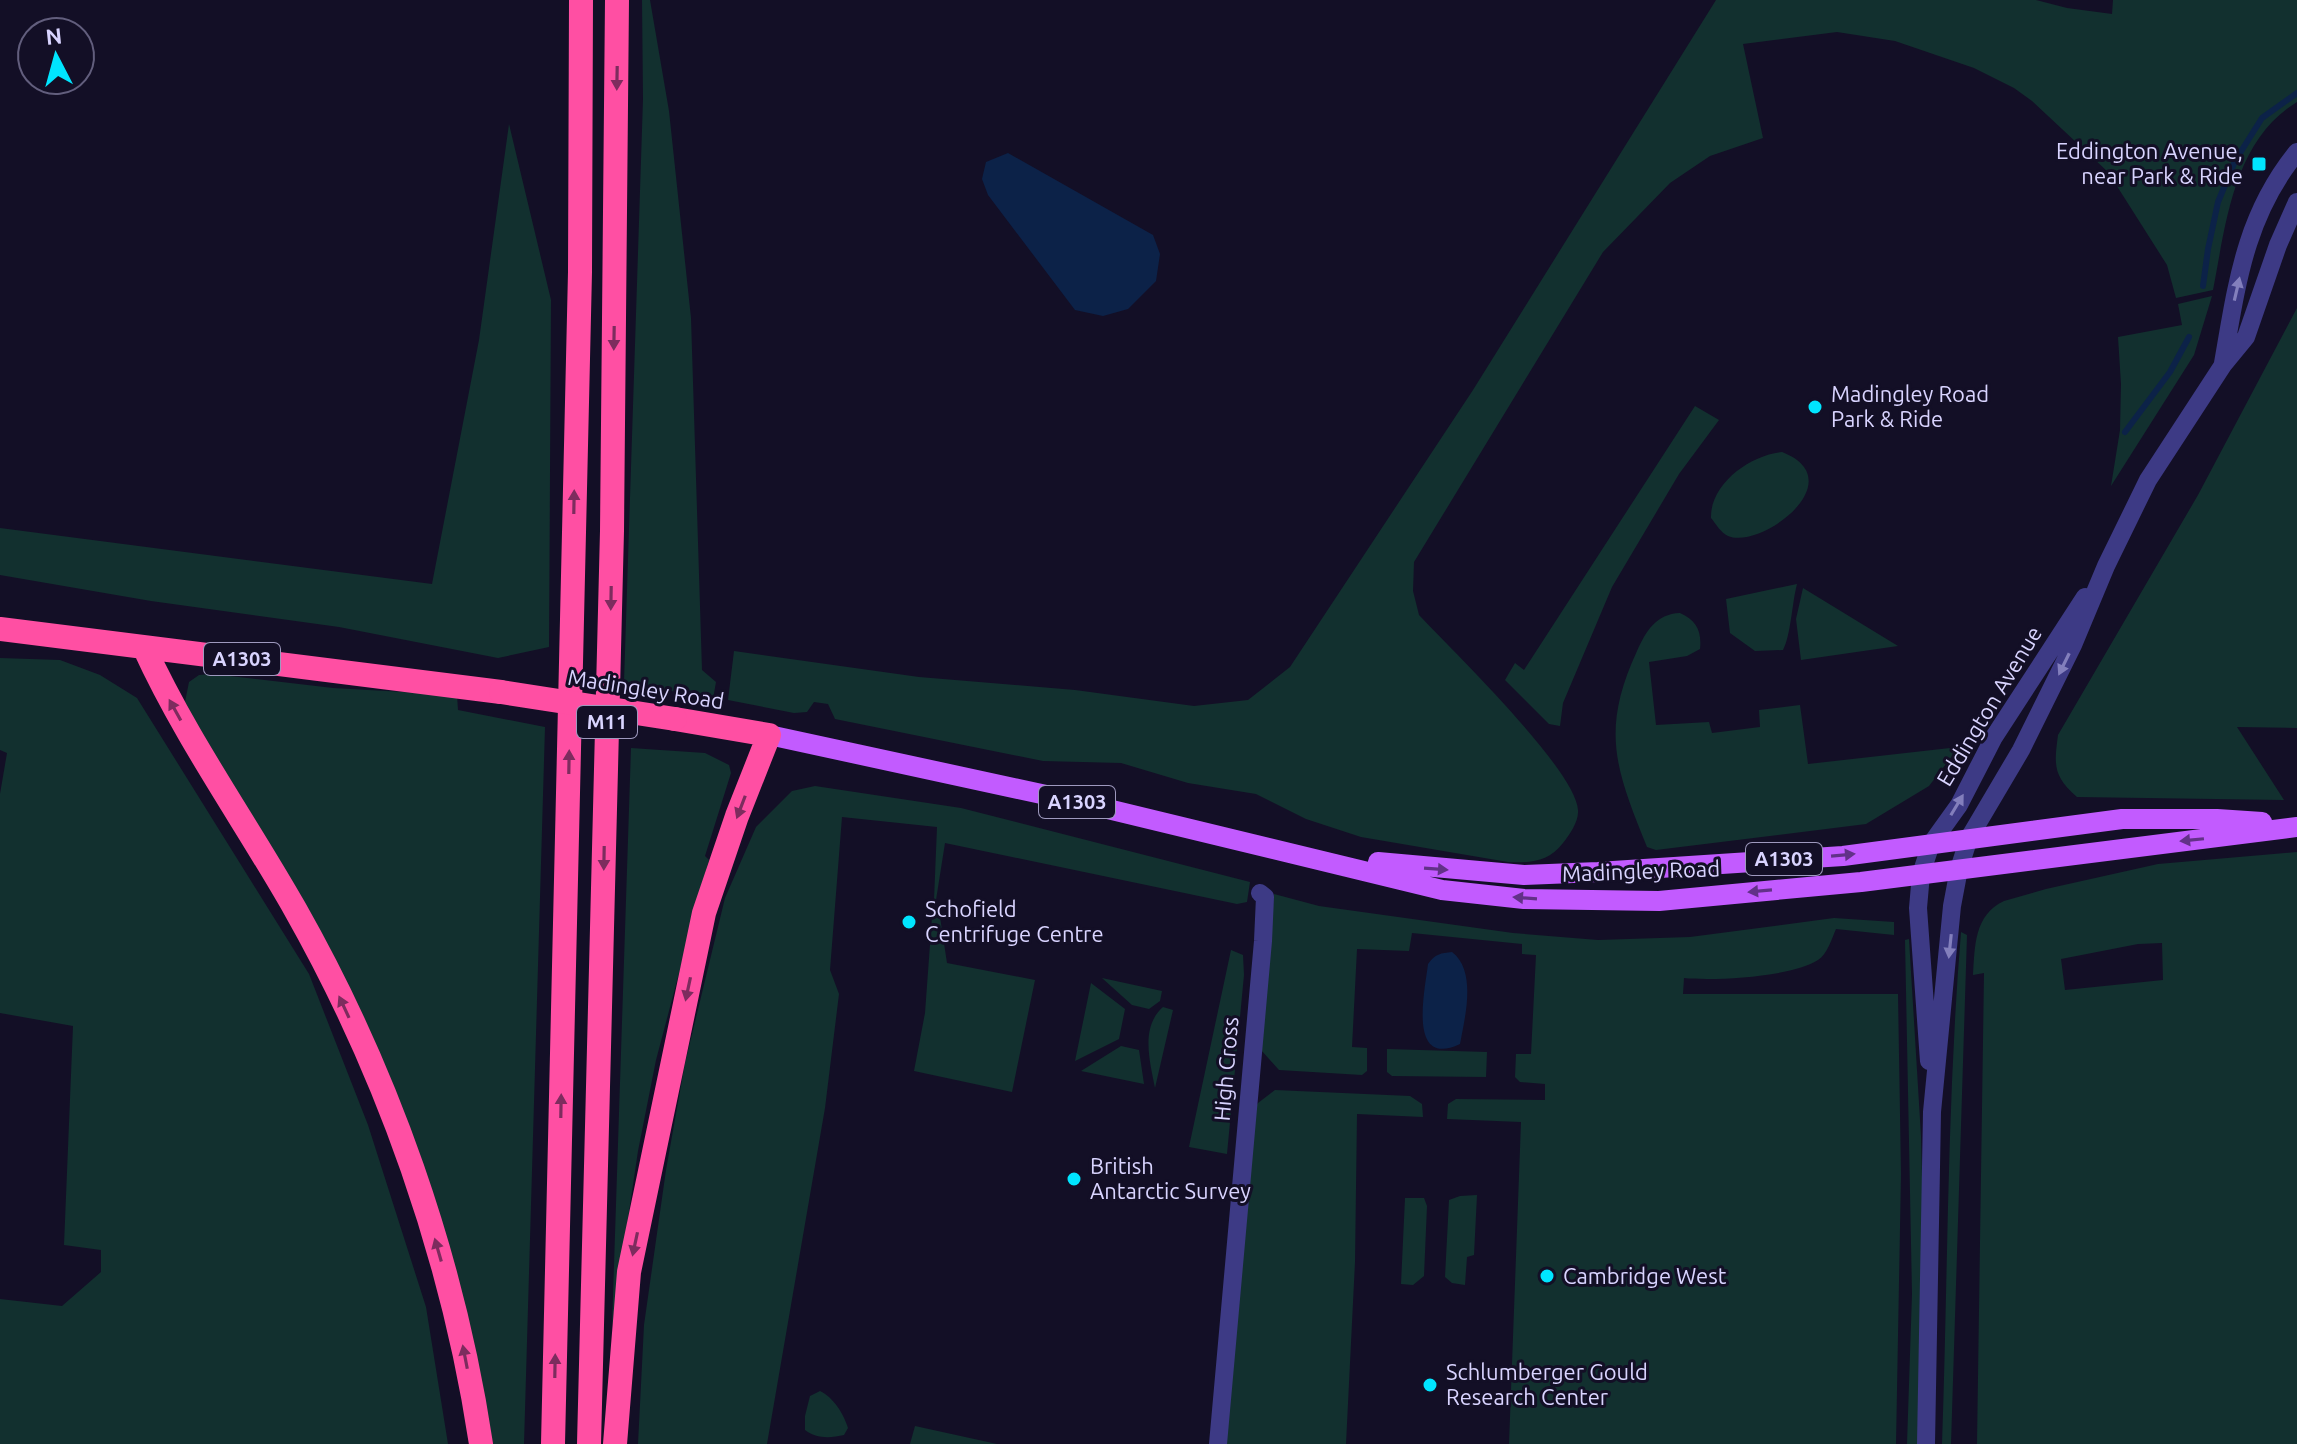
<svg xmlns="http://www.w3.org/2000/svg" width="2297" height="1444" font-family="Ubuntu,sans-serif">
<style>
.green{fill:#12302f;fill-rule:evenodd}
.water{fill:#0c2248}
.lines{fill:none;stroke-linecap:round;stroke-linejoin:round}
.stream{stroke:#0c2248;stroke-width:6}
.street{stroke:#3d3a85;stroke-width:18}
.primary{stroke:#c25bff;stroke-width:20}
.highway{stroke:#ff4fa3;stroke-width:24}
.highway-bridge{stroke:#ff4fa3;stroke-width:24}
.oneway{fill:#7d2c5e}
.oneway2{fill:#837fbc}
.oneway3{fill:#623188}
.poi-dot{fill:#00e5ff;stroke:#130f26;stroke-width:3}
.labels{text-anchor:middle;stroke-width:6;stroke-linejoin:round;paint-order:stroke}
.shield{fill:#130f26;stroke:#9e99be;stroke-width:2}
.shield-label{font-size:20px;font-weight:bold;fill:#d9d4ff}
.poi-label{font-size:22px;fill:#d9d4ff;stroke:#130f26;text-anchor:start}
.street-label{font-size:22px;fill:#d9d4ff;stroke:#130f26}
</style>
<rect width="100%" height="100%" fill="#130f26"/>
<path class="green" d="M642,0h8l19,111 22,207 11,352 14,12 -3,17 -89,-17 19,-583z
M1716,0h320l31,8 45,6 1,-14h184v102c-64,39 -71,122 -84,188l-37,8 -9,-33 -59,-93 -76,-71 -18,-13 -40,-20 -79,-27 -58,-9 -94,12 20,94 -53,18 -40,27 -67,69 -189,310 -1,29 6,24c32,34 157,155 159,195 1,11 -8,24 -15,33 -15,19 -32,20 -55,19l-147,-25 -55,-18 -50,-25 -68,-11 -67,-20 -78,-2 -208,-42 -7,-15 -14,-2 -7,10 -13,1 -66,-13 6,-49 185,26 156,13 119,16 54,-6 42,-33 183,-277z
M509,124l42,176 -2,347 -51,11 -159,-31 -188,-26 -151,-26v-47l432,56 47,-244z
M2212,296l-18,59 -83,131 9,-56 1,-46 -3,-47 64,-12 -4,-21z
M2297,308v420l-60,-1 47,73 -207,-3c-24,-21 -23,-32 -19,-62l140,-240z
M1695,406l24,14 -40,54 -67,113 -49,116 -3,23 -11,-2 -44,-44 10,-17 9,7z
M1782,452c72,28 -21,98 -54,84 -7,-3 -12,-12 -17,-18 -1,-34 39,-63 71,-66z
M1797,584c-5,19 -6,51 -14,66l-28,1 -25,-18 -4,-34z
M1803,588l95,58 -97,14 -5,-41z
M1680,613c16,7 22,18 20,36l-13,7 -38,6 7,63 53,-3 3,11 48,-6 -1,-17 41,-5 8,59 151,-17 -30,39 -63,38 -210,26 -9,-3c-31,-77 -47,-116 -10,-196 9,-20 19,-37 43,-38z
M0,658l60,2 40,15 37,23 172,276 59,151 58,182 22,137h-448v-145l62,7 39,-34v-22l-37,-5 9,-219 -73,-13v-219l7,-41 -7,-3z
M212,674l121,14 124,7 1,15 87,17 -21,717h-31l-12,-64 -80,-273 -216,-405 4,-20 10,-7z
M631,748l74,5 24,12 2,8 -26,83 4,4 -53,200 -18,91 -26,175z
M815,786l146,22 289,74 -3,20 -10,2 -292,-61 -9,57h-2l3,-73 -95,-10 -12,153 9,24 -14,114 -58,336h-129l6,-119 22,-155 19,-107 40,-165 31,-71 36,-36z
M2297,852v592h-320l7,-471 -11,2c2,-29 1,-60 31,-74l42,-12 112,-25zM2162,943l1,37 -98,10 -4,-31 77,-15z
M1274,894l45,12 194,27 85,7 92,-3 144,-19 60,4v13l-58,-6c-4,9 -9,26 -18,31 -26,17 -103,21 -134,18l-1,16h215l3,180 -5,270h-387l12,-322 -74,-3 1,-15 8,-5 89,1v-16l-25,-2 -5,-5 1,-23h15l5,-99 -14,-1v-10l-110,-11 -3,18 -52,-2 -5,98 15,1v23l-5,4 -83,-5 -18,-20z
M932,917h8l7,46 88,17 -23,112 -98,-21 11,-58z
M1961,932l6,3 -16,509h-9c6,-171 5,-342 19,-512z
M1909,939l12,197 5,202 -6,106h-13l5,-150 -7,-354z
M1231,950l12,5 1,20 -17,179 -38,-7z
M1102,978l60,13 -2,10 -11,8 -17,-4z
M1091,983l34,26 -6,30 -44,22z
M1163,1007l10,3 -18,78c-5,-26 -15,-61 8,-81z
M1121,1046l18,4 5,34 -63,-13z
M1387,1049l100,3 -1,25 -94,-1 -5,-4z
M1275,1090l135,6 12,8 1,13 -66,-3 -2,148 -9,182h-122l30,-334 4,-7z
M1477,1195l-3,60 -7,2 -2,28 -13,-2 -7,-6 4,-77 11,-4z
M1405,1198h19l3,8 -3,70 -11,9 -12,-1z
M820,1391c13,6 24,23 28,37l-4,7c-13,3 -28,4 -39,-5v-14l5,-20z
M915,1426l82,18h-87z"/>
<path class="water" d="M1008,153l145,82 7,19 -4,27 -28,28 -25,7 -28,-6 -87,-115 -6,-16 4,-17z
M1452,952c25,19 13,65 8,92 -53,25 -35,-54 -32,-80 7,-10 13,-11 24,-12z"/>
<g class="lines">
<path class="stream" d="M2203,286l5,-37 10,-47 17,-41 27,-43 35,-25
M2125,432l45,-60 19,-35"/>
<path class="street" d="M2223,363c14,-80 22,-147 74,-211
M1929,1061l-11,-153 3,-34 10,-30 28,-39 35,-68 91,-140
M1218,1444l45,-503 2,-44 -5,-4
M1926,1444l6,-332 20,-206 7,-37 10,-31 52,-88 52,-105 33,-79 42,-86 75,-115 23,-28 32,-92 19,-43"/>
<path class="primary" d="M769,735l314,68 359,87 82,9 135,2 202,-19 436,-55
M1378,862l146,13 74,-3 245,-16 279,-37h95l45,3"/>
<path class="highway" d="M0,629l501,63
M144,647c42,92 101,174 151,262 93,164 158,349 186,535
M553,1444l27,-1172 1,-272
M589,1444l23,-913 5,-531
M615,1444l14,-172 75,-359 33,-97 32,-81 -94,-16"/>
<path class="highway-bridge" d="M501,692l174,27"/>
</g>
<defs><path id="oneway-solid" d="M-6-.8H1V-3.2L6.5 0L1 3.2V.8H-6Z" transform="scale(2)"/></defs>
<g class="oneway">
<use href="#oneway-solid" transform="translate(617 78) rotate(91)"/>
<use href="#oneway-solid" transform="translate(614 338) rotate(91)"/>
<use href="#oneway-solid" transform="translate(574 502) rotate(-89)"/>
<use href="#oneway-solid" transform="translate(611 598) rotate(91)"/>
<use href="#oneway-solid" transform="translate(175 710) rotate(-119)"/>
<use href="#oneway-solid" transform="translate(569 762) rotate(-89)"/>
<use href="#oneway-solid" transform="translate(741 807) rotate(111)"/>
<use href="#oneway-solid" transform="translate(604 858) rotate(91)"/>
<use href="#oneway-solid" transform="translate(688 989) rotate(102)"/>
<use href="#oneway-solid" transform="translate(344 1007) rotate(-115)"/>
<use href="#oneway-solid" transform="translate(561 1106) rotate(-89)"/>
<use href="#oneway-solid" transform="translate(635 1244) rotate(102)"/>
<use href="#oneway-solid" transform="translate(438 1250) rotate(-106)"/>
<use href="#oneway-solid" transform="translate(465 1357) rotate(-101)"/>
<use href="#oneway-solid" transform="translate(555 1366) rotate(-89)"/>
</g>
<g class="oneway2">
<use href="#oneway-solid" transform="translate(2237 289) rotate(-77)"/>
<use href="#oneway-solid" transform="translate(2064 664) rotate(116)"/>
<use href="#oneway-solid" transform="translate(1957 805) rotate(-59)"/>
<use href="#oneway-solid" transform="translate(1950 946) rotate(96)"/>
</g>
<g class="oneway3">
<use href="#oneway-solid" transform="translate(2192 840) rotate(174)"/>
<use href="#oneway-solid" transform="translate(1843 855) rotate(-5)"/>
<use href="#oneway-solid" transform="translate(1436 869) rotate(4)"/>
<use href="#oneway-solid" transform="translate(1760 891) rotate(175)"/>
<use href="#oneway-solid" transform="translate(1525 898) rotate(-176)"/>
</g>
<g class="poi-dot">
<rect x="2251" y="156" width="16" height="16" rx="4"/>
<circle cx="1815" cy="407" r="8"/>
<circle cx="909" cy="922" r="8"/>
<circle cx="1074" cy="1179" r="8"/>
<circle cx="1547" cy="1276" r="8"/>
<circle cx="1430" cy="1385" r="8"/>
</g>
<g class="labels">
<g class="shield">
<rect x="204" y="643" width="76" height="32" rx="6"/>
<rect x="577" y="706" width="60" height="32" rx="6"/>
<rect x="1039" y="786" width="76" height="32" rx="6"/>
<rect x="1746" y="843" width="76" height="32" rx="6"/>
</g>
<g class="shield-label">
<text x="242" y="666">A1303</text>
<text x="607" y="729">M11</text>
<text x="1077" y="809">A1303</text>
<text x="1784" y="866">A1303</text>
</g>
<g class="poi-label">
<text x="2243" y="159" text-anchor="end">Eddington Avenue,<tspan x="2243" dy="25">near Park &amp; Ride</tspan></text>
<text x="1831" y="402">Madingley Road<tspan x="1831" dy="25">Park &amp; Ride</tspan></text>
<text x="925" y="917">Schofield<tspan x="925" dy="25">Centrifuge Centre</tspan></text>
<text x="1090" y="1174">British<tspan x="1090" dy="25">Antarctic Survey</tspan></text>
<text x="1563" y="1284">Cambridge West</text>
<text x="1446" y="1380">Schlumberger Gould<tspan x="1446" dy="25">Research Center</tspan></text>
</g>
<g class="street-label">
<text transform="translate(646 689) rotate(9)" y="8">Madingley Road</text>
<text transform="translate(1989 706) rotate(-59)" y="8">Eddington Avenue</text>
<text transform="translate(1641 871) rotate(-2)" y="8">Madingley Road</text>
<text transform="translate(1226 1069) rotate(-85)" y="8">High Cross</text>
</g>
</g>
<g transform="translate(56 56) rotate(354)"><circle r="38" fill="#130f26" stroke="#625e7d" stroke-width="2"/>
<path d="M0-6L14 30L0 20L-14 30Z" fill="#00e5ff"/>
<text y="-12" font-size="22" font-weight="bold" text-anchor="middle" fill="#d9d4ff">N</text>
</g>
</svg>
